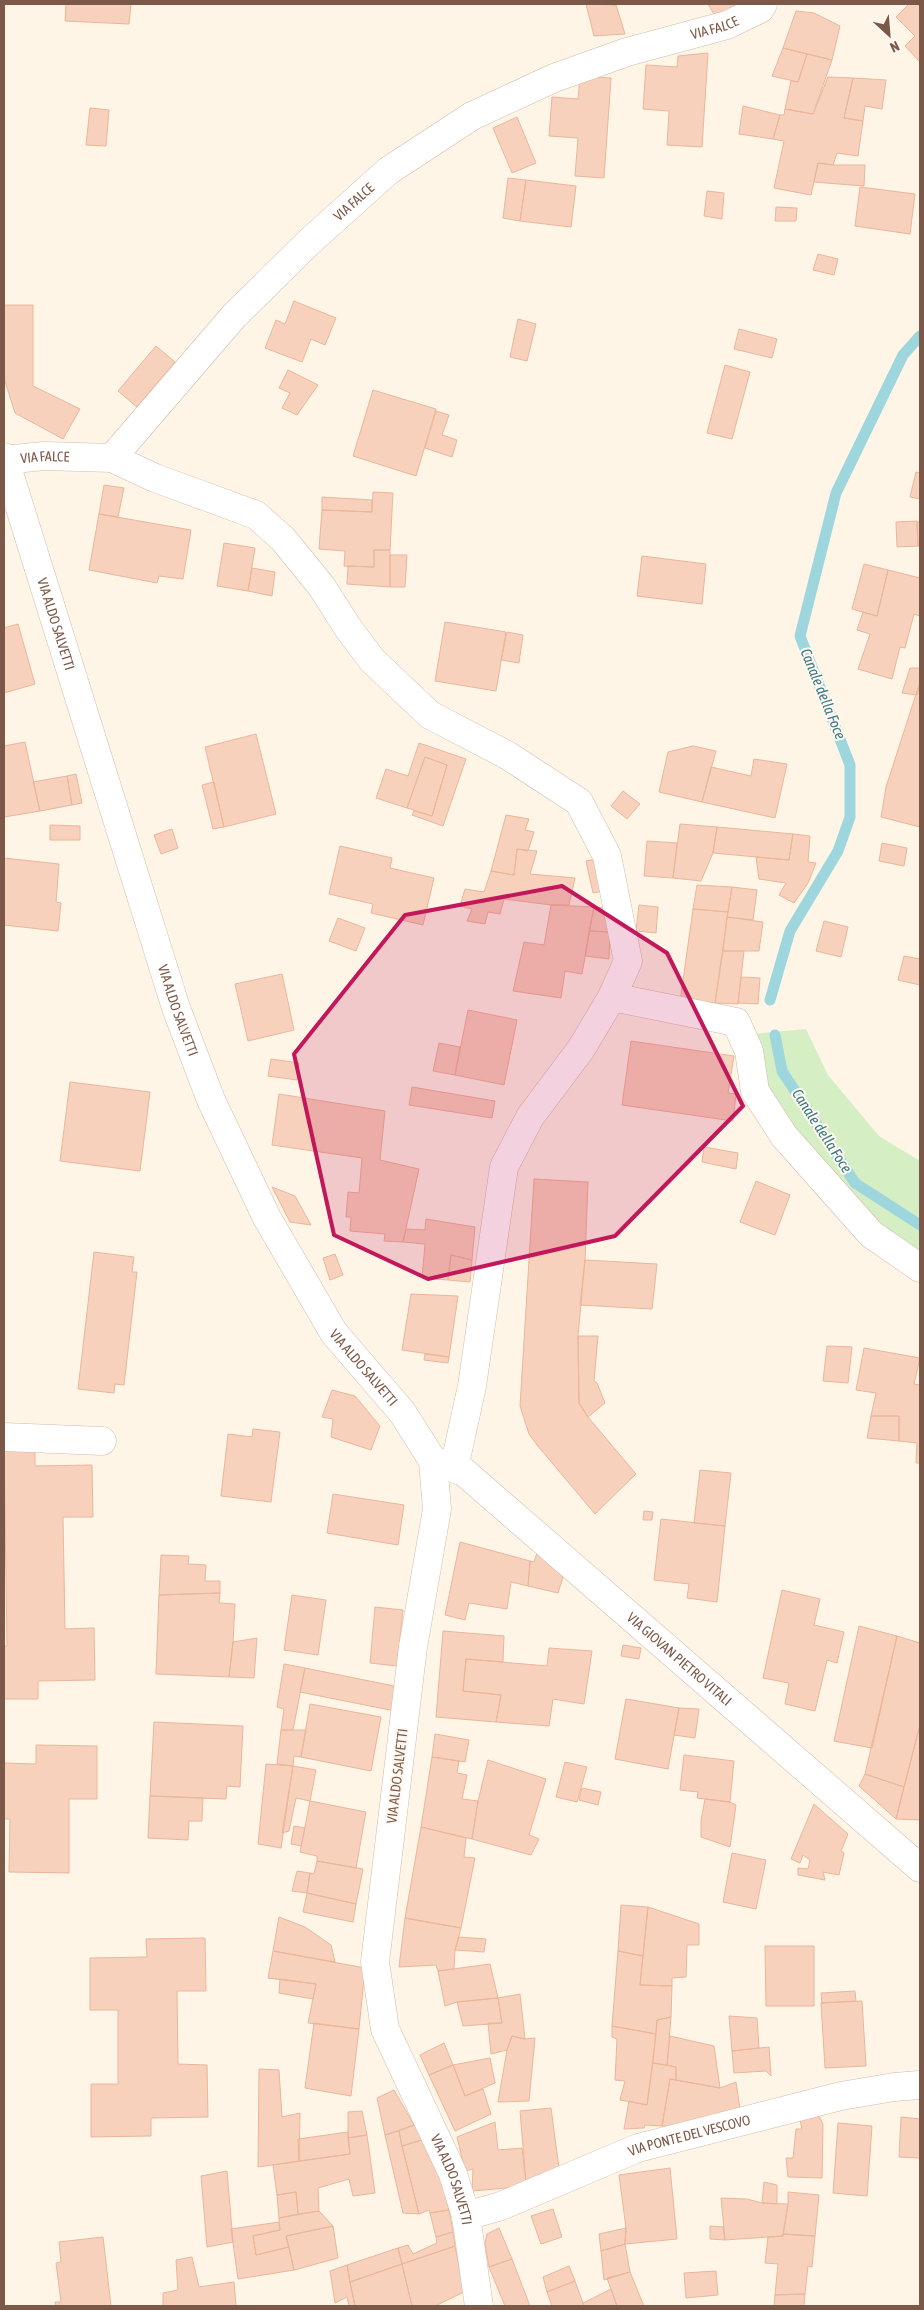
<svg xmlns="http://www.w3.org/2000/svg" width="924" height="2310" font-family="'Asap Condensed',sans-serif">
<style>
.green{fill:#d6eec3}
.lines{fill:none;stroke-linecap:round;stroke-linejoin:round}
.stream{stroke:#9ed6de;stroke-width:11}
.building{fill:#f7d1bc;stroke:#ebb69a}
.minor-casing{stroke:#d3bbab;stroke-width:29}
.minor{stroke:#fff;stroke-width:28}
.marked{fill:#c2185b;fill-opacity:0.2;stroke:#c2185b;stroke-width:4;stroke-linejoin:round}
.labels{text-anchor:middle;stroke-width:4;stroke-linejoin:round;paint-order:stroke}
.street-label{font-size:14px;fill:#7c5848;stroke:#fff8f0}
.water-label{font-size:15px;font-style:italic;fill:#397982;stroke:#fff8f0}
</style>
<rect width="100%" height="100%" fill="#fef5e7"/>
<path class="green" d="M806,1029l22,46 51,61 41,25v91l-62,-43 -67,-73 -26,-53 -13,-49z"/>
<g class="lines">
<path class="stream" d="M770,1000l20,-69 48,-80 12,-34v-52l-50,-129 36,-143 67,-138 17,-19
M775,1035l7,36 73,112 65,42"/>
</g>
<path class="building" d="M66,4h65l-2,20 -64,-3z
M586,4l30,1 9,29 -31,2z
M708,4h31l-24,12z
M909,4h8l3,3v55l-15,-16 10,-10 -19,-19z
M796,11l18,2 26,13 -8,34 -49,-12z
M783,48l24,6 -9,28 -26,-6z
M708,53l-6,94 -35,-2 2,-34 -26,-2 3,-44 31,2 1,-11z
M807,54l25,6 -19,54 -28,-5 6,-28 7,1z
M580,76l31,2 -7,100 -29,-2 3,-38 -29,-2 3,-39 26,2z
M828,77l25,1 -9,40 19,3 -5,35 -21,-3 -4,12 -15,-2 -7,32 -37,-7 10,-47 -11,-2 7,-24h4l1,-6 28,5z
M853,78l33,2 -4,29 -17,-3 -2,15 -19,-3z
M743,106l37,9 -7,24 -34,-5z
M90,108l19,2 -3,36 -20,-1z
M517,117l19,46 -24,10 -19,-45z
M818,163l15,2h32l-1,21 -50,-4z
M508,178l18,2 -6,41 -17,-3z
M526,180l50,6 -5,41 -51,-6z
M860,187l55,7 -5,40 -55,-8z
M707,191l17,2 -2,26 -18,-3z
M776,207l21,1 -1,13h-21z
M818,254l20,5 -4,16 -21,-5z
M294,301l42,17 -11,27 -14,-6 -9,23 -37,-14 11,-28 9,4z
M4,305h29v81l47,23 -17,30 -48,-26 -11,-35z
M518,319l18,5 -9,37 -17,-4z
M739,329l38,10 -5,19 -38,-9z
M156,346l19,16 -38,45 -19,-16z
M725,365l25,7 -18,67 -25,-6z
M288,370l30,15 -21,30 -15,-7 8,-15 -11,-5z
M373,390l63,19 -20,67 -63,-20z
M436,411l13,4 -7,20 15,5 -5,17 -27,-9z
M916,472l4,1v26l-10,-2z
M104,485l20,3 -6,29 -19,-3z
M373,492l20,1 -3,57h-16v17l-30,-1 1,-15 -26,-2 3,-39 50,2z
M322,497l50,3v12l-50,-2z
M99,514l92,16 -8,49 -24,-3 -2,7 -68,-13z
M917,521l1,25 -21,1 -1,-25z
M917,522h3v24h-2z
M224,543l31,5 -7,43 -31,-5z
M374,550h16v37l-43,-3 1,-18 26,1z
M390,555h17l-2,32h-15z
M642,556l64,8 -4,40 -65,-8z
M864,564l24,6 -11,46 -25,-7z
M252,568l23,4 -3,24 -24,-5z
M888,570l32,8v38l-6,-2 -9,34 -5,-1 -8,32 -34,-10 12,-35 -13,-4 6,-18 14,4z
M445,622l61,10 -10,59 -61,-10z
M18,624l17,60 -31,9v-65z
M507,632l16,3 -4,28 -18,-3z
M910,668h10v17l-3,10 -15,-2z
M919,685h1v142l-39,-10 5,-30z
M256,734l20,80 -52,13 -19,-80z
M25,742l15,69 -36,6v-71z
M419,743l47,16 -23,67 -31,-11 2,-4 18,5 15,-51 -22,-8 -18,51 -31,-10 10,-29 22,7z
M693,746l23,5 -14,51 -43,-10 9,-40z
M425,757l22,8 -15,51 -25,-8z
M754,759l33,5 -12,54 -73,-16 9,-35 40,9z
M76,774l6,29 -10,2 -5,-29z
M67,776l5,29 -32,6 -7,-29z
M214,782l10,45 -11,2 -11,-44z
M623,791l17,13 -13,15 -16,-13z
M506,815l23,4 -4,11 9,2 -6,19 -11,-2 -3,26 -23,-4z
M680,824l37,3 -4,26 -12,28 -28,-3z
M50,825l30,1v14h-30z
M717,827l76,7 -4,26 -76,-7z
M172,829l6,19 -17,6 -7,-19z
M793,834l17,2 -2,26 8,1 -8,20 -14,20 -15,-8 7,-12 -27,-4 -3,-22 33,3z
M647,841l30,2 -4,35 -29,-2z
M882,843l25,5 -3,18 -25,-5z
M340,846l52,12 -2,10 44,10 -11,47 -52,-12 2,-9 -44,-10z
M517,849l20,2 -7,23 45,4 -6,27h-18l-47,-6 -4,15 -12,-2 -3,12 -18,-3 5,-12 -12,-3 5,-17 19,3 7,-21 23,4z
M4,858l55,6 -3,38 5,1 -3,28 -54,-6z
M601,858l6,32 -14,3 -7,-32z
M697,885l35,2 -4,25 -35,-3z
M732,887l25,3 -4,30 -26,-3z
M551,905l43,2 -12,67 -17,-3 -4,27 -48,-7 11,-49 20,3z
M639,905l19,2 -2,26 -20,-2z
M594,907l16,2v23l-21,-1z
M693,909l35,3 -13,91 -35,-1z
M727,917l36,5 -4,29h-36z
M338,918l27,10 -9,23 -27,-10z
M824,921l24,6 -7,30 -25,-6z
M589,931l21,1 -1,27 -24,-3z
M723,951h21l-6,53 -23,-1z
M904,956l16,3v26l-22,-5z
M282,974l12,56 -46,11 -13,-57z
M741,977l19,1 -2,26 -20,-1z
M468,1010l49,10 -13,65 -49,-10z
M631,1041l103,15 -6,37 8,1 -3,27 -111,-16z
M439,1043l21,4 -5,28 -22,-4z
M271,1059l28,4 -2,17 -29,-4z
M70,1082l80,10 -10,79 -80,-10z
M412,1087l83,14 -3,17 -83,-13z
M279,1094l106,17 -5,49 39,9 -16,73 -19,-1 1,-7 -35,-3 1,-14h-5l2,-25 11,1 3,-35 -90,-13z
M704,1147l34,6 -2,16 -34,-7z
M534,1179l54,3 -3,78 -7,76 1,67 9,14 48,57 -41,40 -58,-69 -8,-11 -9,-28z
M756,1181l34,14 -15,40 -35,-13z
M272,1187l23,9 16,29 -21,-3z
M426,1219l49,8 -3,33 -21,-5 -3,25 -26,-2 3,-34 -22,-2 3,-13 19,1z
M94,1252l40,5 -2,15h5l-13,113 -9,-1 -1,9 -36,-4z
M335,1254l8,21 -13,5 -7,-22z
M451,1255l21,5 -2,22 -22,-2z
M585,1260l72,4 -5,45 -72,-4z
M411,1294l47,2 -9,61 -47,-7z
M578,1336h20l-4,45 3,2 8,20 -17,14 -9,-14z
M827,1346l25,1 -4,36 -25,-2z
M864,1348l56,10 -6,26 6,1v78h-4l1,-20 -18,-2v-25h-28l5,-23 -20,-3z
M425,1354l24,3 -1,6 -24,-3z
M332,1390l23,6 25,30 -9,24 -40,-13 2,-18 -11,-2z
M871,1416h28v25l-32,-3z
M253,1429l27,3 -9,70 -50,-6 7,-62 24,3z
M35,1445v21l57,-1 1,52h-30l2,112 29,-1 1,52 -57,1v18h-34v-53h3l-3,-200z
M700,1470l31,3 -6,53 -31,-3z
M333,1494l71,11 -6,40 -71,-12z
M644,1511l9,1 -1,8h-9z
M661,1519l64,7 -8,76 -30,-4 2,-14 -35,-4z
M460,1542l70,19 -2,25 -17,-4 -4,27 -38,-6 -4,17 -20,-5z
M538,1550l26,24 -6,19 -30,-7 2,-25 4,1z
M161,1555l28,1 -1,8 18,1 -1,16h15v12l-61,2z
M782,1590l38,9 -6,26 30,7 -7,31 -10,-3 -12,51 -30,-7 4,-21 -26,-5z
M220,1593l-1,10 16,1 -2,38 -4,35 -73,-3 3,-79z
M292,1595l34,5 -8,55 -34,-5z
M375,1607l28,3 -6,56 -27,-3z
M859,1626l38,10 -25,112 -38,-7z
M443,1631l61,5 -1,26 -37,-3 -3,32 38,4 -5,27 -60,-5z
M897,1636l23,7v82l-16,62 -39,-13z
M257,1638l-3,40 -25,-1 4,-35z
M623,1645l18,3 -2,11 -18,-3z
M549,1648l43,3 -8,53 -31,-5 -4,27 -53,-4 5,-27 -38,-4 3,-32 81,7z
M284,1664l21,4 -12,62h-12l3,-21 -7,-2z
M305,1668l94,19 -4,24 -95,-19z
M626,1699l53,9 -11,61 -53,-10z
M310,1704l71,13 -10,54 -70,-14z
M679,1708l20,1 -4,29 -21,-3z
M154,1722l89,4 -3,61 -13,-1 -1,13 -76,-3z
M920,1725v95l-24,-1 8,-32z
M281,1730h25l-5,27 -7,-1 -1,10 -16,-2z
M435,1734l34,6 -4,22 -33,-5z
M36,1745l61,1v53h-28v74l-60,-1 1,-53h-6v-56l32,1z
M684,1755l50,6 -4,41 -33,-4 1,-6 -18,-2z
M432,1757l27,4 -2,12 10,2 -5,24 16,2 -6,38 -51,-12z
M488,1760l58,19 -17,56 10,4 -8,16 -59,-16 6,-38z
M565,1762l22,5 -10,35 -21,-5z
M266,1764l27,2 -12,82 -23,-4z
M293,1766l23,4 -6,31 -14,-3 -7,33 -7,2z
M865,1774l39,13 -8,32 -37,-33z
M582,1788l19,4 -3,13 -19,-5z
M150,1796l53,2 -1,23h-13l-1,19 -40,-2z
M705,1799l25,3 6,3 -6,42 -29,-10v-17z
M310,1801l56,11 -10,56 -39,-7v-5l-17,-4z
M814,1804l34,30 -7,17 3,2 -5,22 -16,-3 2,8 -27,-5v-7l10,1 2,-9 -7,-5 -3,8 -9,-4z
M294,1826l11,2 -4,18 -10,-2z
M421,1827l45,11 -2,19 11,1 -14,70 -56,-10z
M732,1853l34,7 -10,49 -33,-7z
M317,1861l46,8 -7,35 -49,-11 3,-20 4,1z
M297,1871l13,2 -3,20 -15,-2z
M307,1893l49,11 -3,18 -50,-10z
M621,1905l27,2 -5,49 -25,-5z
M648,1907l51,17v21h-12l-1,32 -14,1v8l-32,-1z
M279,1917l26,10 26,18 4,17 -62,-11z
M405,1918l56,10 -6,22 -1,19 -16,2 -2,-6 -37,2z
M459,1937l27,2 -2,13 -29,-2z
M205,1938l1,53h-29l1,73 29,1 1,52 -57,1v18l-60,1v-53h27v-74h-28v-52l57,-1 -1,-18z
M765,1946h49v60h-48z
M273,1951l92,17 -6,61 -51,-6 8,-39 -48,-6z
M618,1951l25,5 -3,29 32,1 -1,31 -14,3 -1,14 -44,-8z
M490,1964l8,34 -41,4 -12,4 -7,-35z
M280,1979l36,5 -3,15 -34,-6z
M855,1991l1,10 -34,2 -1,-10z
M520,1994l5,45 -13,-3 -5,14 -16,4 -3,-31h14l-4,-25z
M498,1998l4,25 -39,3 -6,-24z
M862,2001l4,65 -41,2 -4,-65z
M729,2016l28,2 2,30 -27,3z
M671,2017l-4,48 -14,-2 4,-43z
M314,2023l45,6 -8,67 -46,-8z
M612,2026l44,8 -9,71 -27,-5 5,-19 -10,-1 2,-41 -5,-2z
M512,2036l13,3 10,-1 -6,63 -31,1 9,-52z
M670,2036l44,10 6,42 -44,-8v-13l-9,-2z
M444,2043l9,22 -24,10 -9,-20z
M769,2047l2,29 -5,-5 -32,2 -2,-22z
M490,2058l5,25 -30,13 -12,-31z
M653,2063l23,4v13l-6,-1 -8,47 -17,-1 -1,3 -20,1 5,-28 18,4z
M453,2065l12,31 18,-7 8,25 -36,17 -26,-56z
M259,2069l20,1 3,47 18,-4 -1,48 -41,6z
M670,2079l50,9 16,-6 5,34 -53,12 -26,-2z
M394,2090l20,35 -29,10 -8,-37z
M551,2108l9,68 -34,6 -6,-71z
M362,2111l5,24 -19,3v-26z
M819,2116l4,8 -1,54 -34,-1 -2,-19h7l3,-29h6l-2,-9z
M901,2117l19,2v39l-21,-1z
M495,2122l3,28 24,-2 4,34 -19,6 -35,3 1,-22 -8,2 -8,-34z
M838,2123l34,3 -5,70 -34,-3z
M414,2125l11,14 -23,7 -3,-15z
M399,2131l3,15 17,68 -16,-1 -18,-78z
M348,2132l2,22 -51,7 -1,-22z
M367,2135l8,58 -22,3 -4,-17 -31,9 1,23 -21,3 -2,-22 -19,3 -4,-30 77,-11 -2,-16z
M425,2139l15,28 9,43 -19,3 -1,-3 -10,4 -17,-68z
M670,2168l7,71 -52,5 1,-16 -7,-53z
M227,2171l6,71 -26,5 -6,-71z
M764,2182l13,3v19l-15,-1z
M296,2192l2,22 -19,4 -2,-23z
M788,2192l31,3 -4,41 -32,-2 5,-30z
M721,2198l26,1 15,4 26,1 -5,32 -58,4z
M553,2209l9,28 -21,7 -10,-28z
M449,2210l4,22 -17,5 -6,-24z
M319,2211l14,15 -47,10 3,11 -33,8 -3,-19 27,-6 -1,-12z
M279,2222l1,8 -27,6 3,19 33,-8 5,23 -56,9 -7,-50z
M333,2226l5,32 -44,12 -8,-34z
M710,2226l13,1 2,13 -15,-1z
M499,2228l13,31 -23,8 -4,-24 2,-9z
M626,2228l-1,16 -24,7 -2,-17z
M453,2232l2,14 -53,18 -4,-16 10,-3 5,9 24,-11 -1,-6z
M783,2234l32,2 -3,31 -4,-1 -3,28 -30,1 3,-31 -13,-1 3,-26 15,-1z
M103,2237l8,69h-55l-1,-4h6l-5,-39 5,-1 -2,-20z
M625,2244l5,28 -26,8 -3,-29z
M455,2246l9,46 -29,14h-23l-10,-42z
M398,2248l4,16 -52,18 -3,-17z
M192,2257l7,30 35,-5 2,24h-73v-13l15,-3 -2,-30z
M512,2259l18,47h-25l-16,-39z
M402,2264l10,42h-57l-5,-24z
M347,2265l3,17 5,24h-6l-2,-9 -12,6 -5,-32z
M569,2266l6,15 -28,11 -4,-15z
M716,2271l2,24 -32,3 -2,-25z
M630,2272l14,34h-27l-10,-28z
M575,2281l9,25h-32l-5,-14z
M611,2289l6,17h-33l-1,-3z
M805,2294l-1,12h-30l1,-11z"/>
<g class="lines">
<defs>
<g id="minor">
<path id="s1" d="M4,457l172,551 35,92 56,118 67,115 68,79 31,49 4,48 -24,138 -38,315 10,67 68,145 13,42 13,90"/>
<path d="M112,458l43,20 101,37 27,24 39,48 26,41 24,32 58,55 77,40 72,47 28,54 21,105 -16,36 -31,52 -51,68 -26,50 -32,219 -18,82"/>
<path id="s2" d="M4,460l40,-4 68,2 122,-142 74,-73 80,-72 84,-55 82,-38 73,-26 100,-27 33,-16 3,-5"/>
<path d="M612,997l124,25 13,29 6,40 29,45 87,98 49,34"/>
<path d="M4,1437l98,4"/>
<path id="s3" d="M437,1462l27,10 456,396"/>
<path id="s4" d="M466,2216l35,-10 137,-58 203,-52 53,-9 26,-2"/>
</g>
</defs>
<use href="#minor" class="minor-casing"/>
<use href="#minor" class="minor"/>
</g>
<path class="marked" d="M562,886l105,67 76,153 -128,130 -187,43 -94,-44 -40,-181 111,-139z"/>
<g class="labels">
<g class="street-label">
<text dy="5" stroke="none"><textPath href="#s2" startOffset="866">VIA FALCE</textPath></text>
<text dy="5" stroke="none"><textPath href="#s2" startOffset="461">VIA FALCE</textPath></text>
<text dy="5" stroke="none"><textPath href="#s2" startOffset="41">VIA FALCE</textPath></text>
<text dy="5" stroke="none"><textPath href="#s1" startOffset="175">VIA ALDO SALVETTI</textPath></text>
<text dy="5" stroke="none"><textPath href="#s1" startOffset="580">VIA ALDO SALVETTI</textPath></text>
<text dy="5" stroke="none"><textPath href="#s1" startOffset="985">VIA ALDO SALVETTI</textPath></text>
<text dy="5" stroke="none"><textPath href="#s3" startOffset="314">VIA GIOVAN PIETRO VITALI</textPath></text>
<text transform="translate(397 1776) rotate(-83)" y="5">VIA ALDO SALVETTI</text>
<text dy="5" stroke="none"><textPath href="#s4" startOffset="238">VIA PONTE DEL VESCOVO</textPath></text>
<text dy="5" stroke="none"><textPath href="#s1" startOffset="1840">VIA ALDO SALVETTI</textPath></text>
</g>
<g class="water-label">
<text transform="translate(823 694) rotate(68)" y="5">Canale della Foce</text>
<text transform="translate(822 1131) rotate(57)" y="5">Canale della Foce</text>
</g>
</g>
<rect width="924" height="2310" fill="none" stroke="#7c5848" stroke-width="10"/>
<g transform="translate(889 35) rotate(154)" stroke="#fff8f0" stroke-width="4" paint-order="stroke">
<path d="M0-4L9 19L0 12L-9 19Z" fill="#7c5848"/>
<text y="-8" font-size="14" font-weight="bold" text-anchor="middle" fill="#7c5848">N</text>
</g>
</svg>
